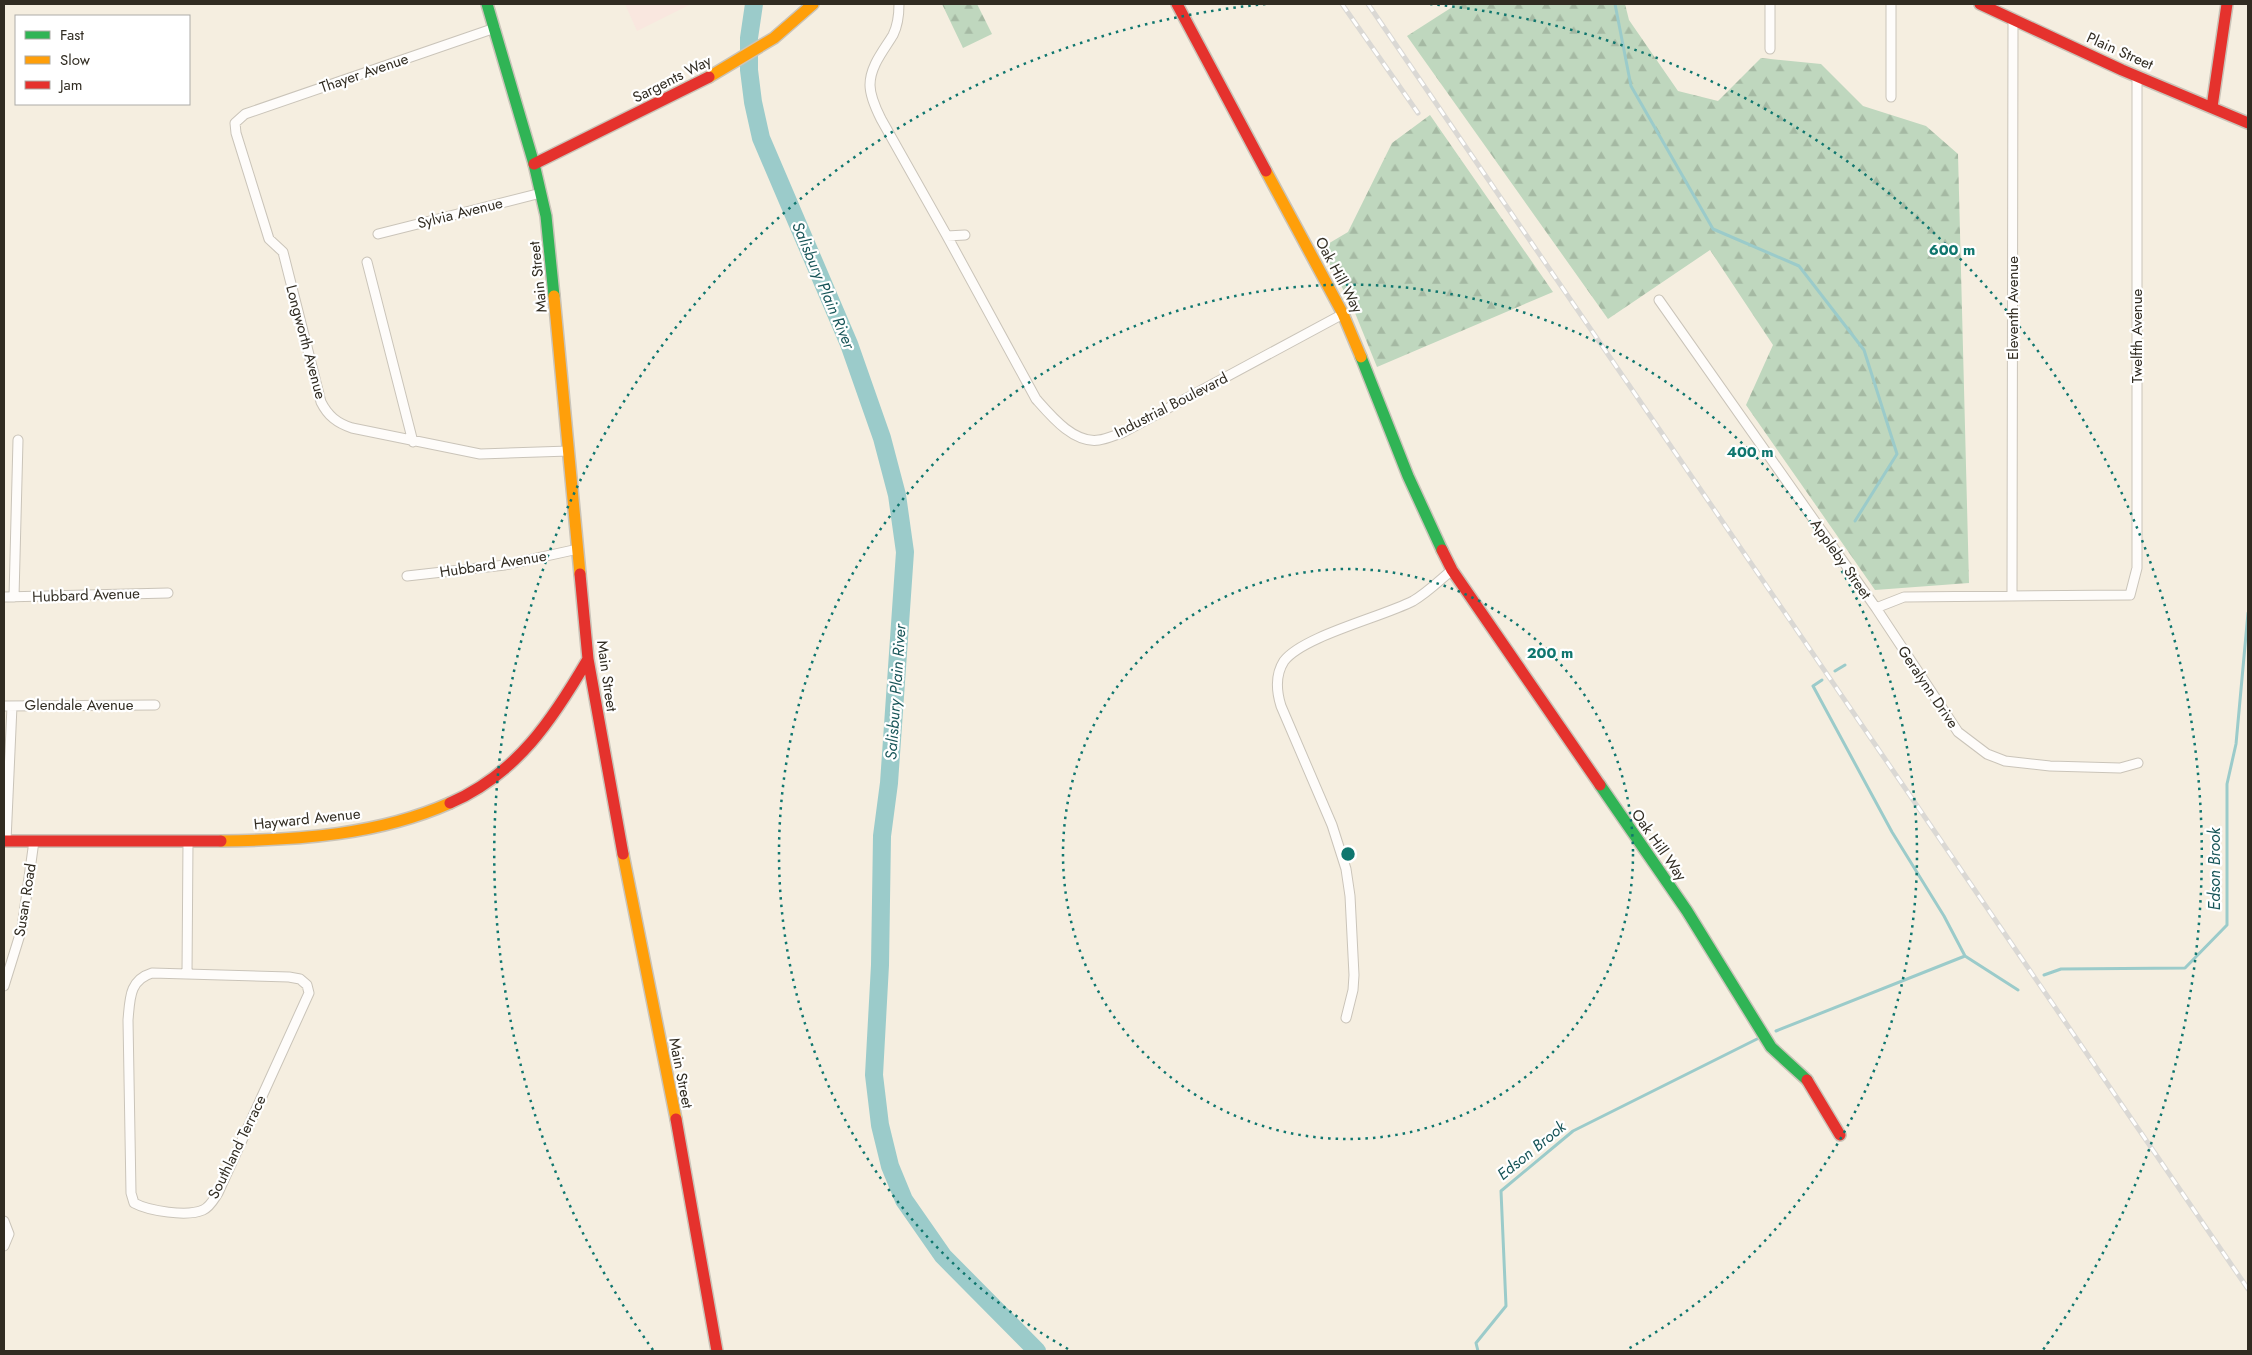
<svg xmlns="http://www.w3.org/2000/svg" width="2252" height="1355" font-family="Jost,sans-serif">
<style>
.commercial{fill:#f9e7df}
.forest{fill:url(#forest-firs)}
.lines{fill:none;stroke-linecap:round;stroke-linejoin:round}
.stream{stroke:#9bcbca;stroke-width:3}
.river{stroke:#9bcbca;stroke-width:18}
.street-casing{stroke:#cac4b9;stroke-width:11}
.fast-casing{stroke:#cac4b9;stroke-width:14}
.slow-casing{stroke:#cac4b9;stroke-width:14}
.jam-casing{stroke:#cac4b9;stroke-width:14}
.street{stroke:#fefcfa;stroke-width:9}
.fast{stroke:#30b455;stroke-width:11}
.slow{stroke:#ff9f0a;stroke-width:11}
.jam{stroke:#e5322d;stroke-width:11}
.rail-casing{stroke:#dad8d4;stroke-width:5}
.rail{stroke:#fff;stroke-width:3;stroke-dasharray:9;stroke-linecap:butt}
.ring{fill:none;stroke:#0f766e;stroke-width:2.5;stroke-dasharray:2.5 5}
.labels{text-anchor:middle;stroke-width:4.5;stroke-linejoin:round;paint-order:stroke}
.street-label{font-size:15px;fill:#312c22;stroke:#fff}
.water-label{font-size:16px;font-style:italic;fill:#195659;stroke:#fff}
.centre{fill:#0f766e;stroke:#fff;stroke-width:2.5}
.ring-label{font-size:15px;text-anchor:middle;font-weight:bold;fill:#0f766e;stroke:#fff;stroke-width:4.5;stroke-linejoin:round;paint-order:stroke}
</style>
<defs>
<pattern id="forest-firs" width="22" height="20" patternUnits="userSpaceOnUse" patternTransform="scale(1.25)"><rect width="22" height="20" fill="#bfd7be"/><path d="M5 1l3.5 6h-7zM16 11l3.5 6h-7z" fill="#a5b9a3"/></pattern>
</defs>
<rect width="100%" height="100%" fill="#f5eee0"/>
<path class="commercial" d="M625,4h66l-54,27z"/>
<path class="forest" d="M942,4h35l15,30 -29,14z
M1457,4h168l4,16 49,71 40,10 43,-43 60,6 42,42 63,20 32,28 11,429 -94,7 -129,-185 27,-60 -63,-95 -102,69 -201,-283z
M1430,115l123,177 -176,75 -24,-59 -32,-60 27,-16 44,-89z"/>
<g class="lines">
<path class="stream" d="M1615,4l16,82 82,143 86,37 65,84 33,104 -42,67
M1835,671l10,-6
M1822,680l-9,6 79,146 52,84 21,40
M2044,975l17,-6 124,-1 42,-43v-141l9,-40 12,-131
M1776,1031l189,-75 53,34
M1478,1351l-2,-8 30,-37 -5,-115 72,-60 184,-92"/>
<path class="river" d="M754,4l-5,34v32l4,32 8,36 88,206 33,94 15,57 8,57 -16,231 -7,53 -2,129 -6,110 6,50 10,41 14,34 39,56 94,95"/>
<defs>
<path id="street" d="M899,4c0,10 -1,21 -6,31 -9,15 -23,31 -23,50 0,11 6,24 11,34l66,117 18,-1
M1770,4v45
M1891,4v93
M495,28l-250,86 -10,9 1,10 33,106 14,13 38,150c7,14 16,21 31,26l128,26 89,-3
M378,234l163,-41
M947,236l89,163c15,17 38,45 63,41 8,-1 16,-5 23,-7l221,-119
M367,262l46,180
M1659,300l217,308 28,-11 226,-2 7,-27v-492
M407,576l98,-11 73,-16
M2012,596l1,-577
M4,597l164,-4
M14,597l4,-157
M1876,608l82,124 29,22 18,7 45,5 70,2 18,-5
M4,706l151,-1
M6,841l6,-135
M152,973l137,4 11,2 7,6 2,8 -91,200c-4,6 -8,14 -15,17 -16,7 -54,1 -69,-7l-3,-10 -3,-173c2,-21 1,-40 24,-47z
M187,973l1,-131
M4,986l18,-58 12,-87
M1346,1018l7,-28 1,-15 -4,-79 -4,-27 -14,-44 -51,-119c-5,-16 -6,-31 3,-45 19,-25 98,-44 129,-60 14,-8 27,-21 39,-31
M4,1221l5,13 -5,12"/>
<path id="fast" d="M487,4l47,160 12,52 8,80
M1361,357l47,119 34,74
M1600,785l87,126 84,136 36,33"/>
<path id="slow" d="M709,77l65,-39 39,-34
M1266,171l77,143 18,43
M554,296l26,278
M221,841c78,-1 157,-6 229,-38
M623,854l53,265"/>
<path id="jam" d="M1177,4l89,167
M1980,4l142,66 126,53
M2212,107l15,-103
M534,164l175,-87
M1442,550l10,20 148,215
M580,574l8,85 35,195
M450,803c67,-29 103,-84 138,-144
M4,841h217
M1807,1080l33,55
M676,1119l41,232"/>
</defs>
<use href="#street" class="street-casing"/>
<use href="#fast" class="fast-casing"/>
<use href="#slow" class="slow-casing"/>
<use href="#jam" class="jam-casing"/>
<use href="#street" class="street"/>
<use href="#fast" class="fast"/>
<use href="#slow" class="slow"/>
<use href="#jam" class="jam"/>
<defs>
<path id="rail" d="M1342,4l76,109
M1368,4l880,1285"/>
</defs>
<use href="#rail" class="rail-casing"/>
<use href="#rail" class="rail"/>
</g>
<g class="ring">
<circle cx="1348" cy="854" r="285"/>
<path d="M1068 1349A569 569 0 1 1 1628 1349"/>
<path d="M653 1350A854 854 0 0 1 1266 4M1430 4A854 854 0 0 1 2043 1350"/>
</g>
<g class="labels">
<g class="street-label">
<text transform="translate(2120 51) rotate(24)" y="5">Plain Street</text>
<text transform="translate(364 73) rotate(-19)" y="5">Thayer Avenue</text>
<text transform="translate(672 79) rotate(-27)" y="5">Sargents Way</text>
<text transform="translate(460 213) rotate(-14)" y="5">Sylvia Avenue</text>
<text transform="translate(1339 275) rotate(62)" y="5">Oak Hill Way</text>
<text transform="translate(538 277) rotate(-96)" y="5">Main Street</text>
<text transform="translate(2013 308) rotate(-90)" y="5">Eleventh Avenue</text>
<text transform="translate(2137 336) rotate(-90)" y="5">Twelfth Avenue</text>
<text transform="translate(306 342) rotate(75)" y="5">Longworth Avenue</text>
<text transform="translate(1171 405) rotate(-27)" y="5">Industrial Boulevard</text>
<text transform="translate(1841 559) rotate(55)" y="5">Appleby Street</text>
<text transform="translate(493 564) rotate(-9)" y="5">Hubbard Avenue</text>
<text transform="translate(86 595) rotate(-2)" y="5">Hubbard Avenue</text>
<text transform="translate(607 676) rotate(82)" y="5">Main Street</text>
<text transform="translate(1928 687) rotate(56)" y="5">Geralynn Drive</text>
<text x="79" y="710">Glendale Avenue</text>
<text transform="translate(307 819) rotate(-6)" y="5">Hayward Avenue</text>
<text transform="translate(1659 845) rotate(55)" y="5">Oak Hill Way</text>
<text transform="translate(25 900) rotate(-81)" y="5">Susan Road</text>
<text transform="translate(681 1073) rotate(79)" y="5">Main Street</text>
<text transform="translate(237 1147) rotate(-64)" y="5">Southland Terrace</text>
</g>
<g class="water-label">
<text transform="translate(824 285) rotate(67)" y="6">Salisbury Plain River</text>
<text transform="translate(895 692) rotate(-86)" y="6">Salisbury Plain River</text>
<text transform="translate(2214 869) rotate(-90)" y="6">Edson Brook</text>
<text transform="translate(1531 1150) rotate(-39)" y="6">Edson Brook</text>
</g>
</g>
<circle cx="1348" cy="854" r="8" class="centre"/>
<g class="ring-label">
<text x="1952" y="255">600 m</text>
<text x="1750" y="457">400 m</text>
<text x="1550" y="658">200 m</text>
</g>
<rect width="2252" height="1355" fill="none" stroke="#312c22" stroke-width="10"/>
<rect x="15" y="15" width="175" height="90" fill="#ffffff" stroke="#adaba7"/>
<rect x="25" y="31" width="25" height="8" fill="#30b455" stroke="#adaba7"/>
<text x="60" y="40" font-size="15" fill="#312c22">Fast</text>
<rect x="25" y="56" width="25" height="8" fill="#ff9f0a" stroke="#adaba7"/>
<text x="60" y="65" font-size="15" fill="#312c22">Slow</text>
<rect x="25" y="81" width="25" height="8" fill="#e5322d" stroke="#adaba7"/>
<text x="60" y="90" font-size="15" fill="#312c22">Jam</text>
</svg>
